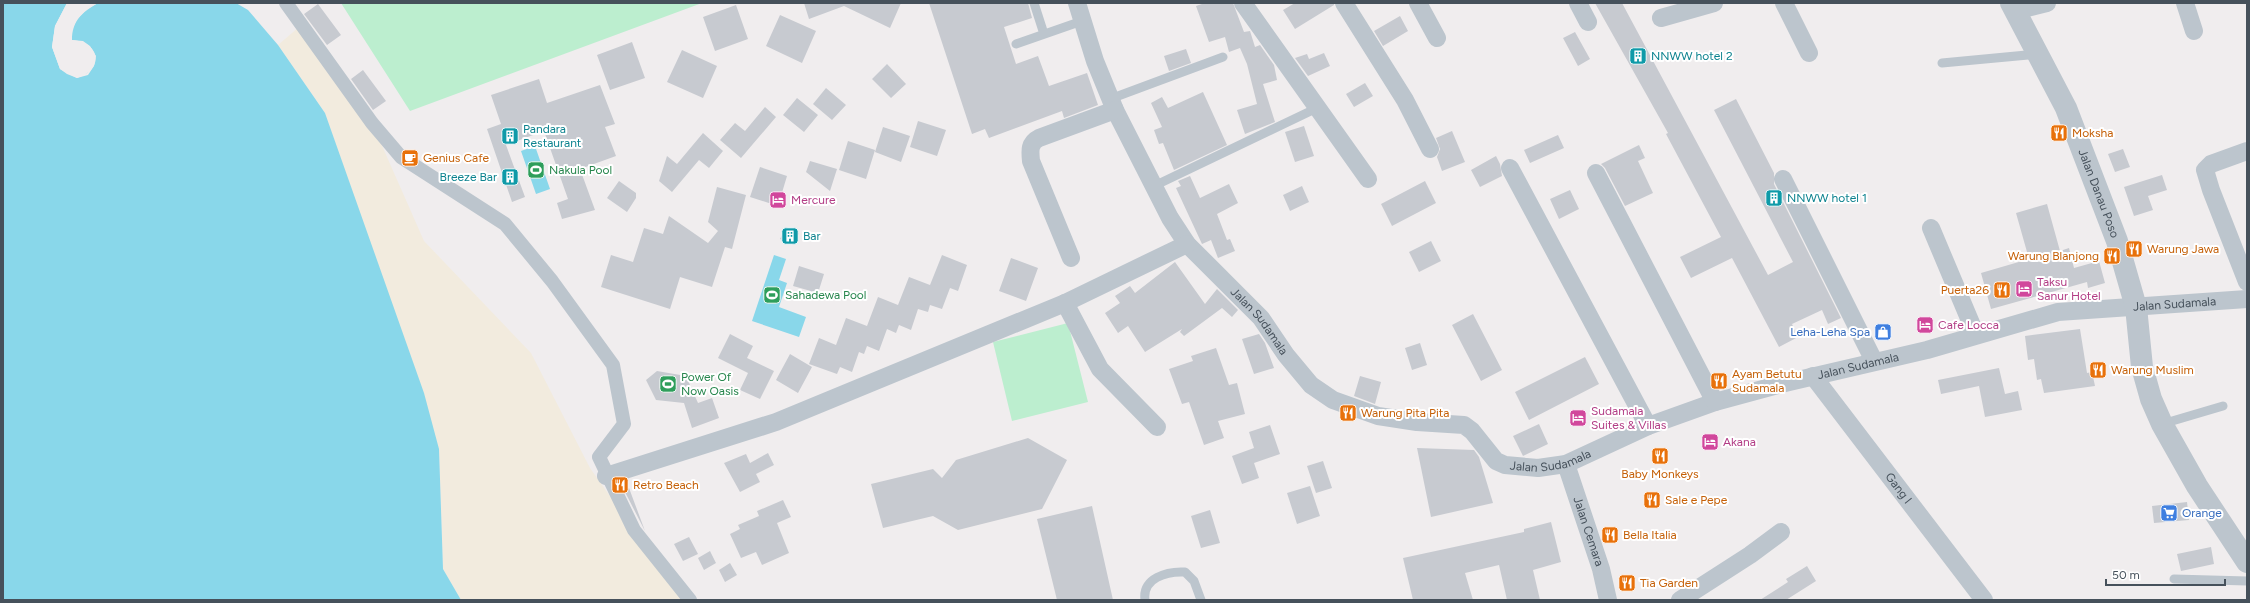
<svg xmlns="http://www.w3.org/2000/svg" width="2250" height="603" font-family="Figtree,sans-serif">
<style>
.green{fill:#bceecf}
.sand{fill:#f2ebde}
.water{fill:#89d7ea}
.pier{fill:#f0edee}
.building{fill:#c7cad0}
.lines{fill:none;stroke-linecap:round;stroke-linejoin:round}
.service{stroke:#bcc5cd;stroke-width:9}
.pedestrian{stroke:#bcc5cd;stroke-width:14}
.minor{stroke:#bcc5cd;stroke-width:18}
.tertiary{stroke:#bcc5cd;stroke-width:22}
.labels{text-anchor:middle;stroke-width:4;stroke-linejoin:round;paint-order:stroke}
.culture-label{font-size:12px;fill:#0d838f;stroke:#fff;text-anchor:start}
.food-label{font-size:12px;fill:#c56008;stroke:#fff;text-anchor:start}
.leisure-label{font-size:12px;fill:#27864d;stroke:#fff;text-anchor:start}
.street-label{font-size:12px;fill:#46515b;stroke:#fff}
.hotel-label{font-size:12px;fill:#b23c85;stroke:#fff;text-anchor:start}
.shop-label{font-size:12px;fill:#366cbe;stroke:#fff;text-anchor:end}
</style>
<rect width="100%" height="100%" fill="#f0edee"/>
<path class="green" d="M341,3h361l-292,108z
M1068,323l20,79 -76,19 -19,-79z"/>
<path class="sand" d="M306,21l66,102 52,118 107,112 59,115 44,62 56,70h-229l-2,-3 -16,-28 -4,-120 -114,-336 -47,-68z"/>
<path class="water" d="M3,3h64l-12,23 -3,21 8,22 17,9c28,-9 23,-36 -5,-38 0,-19 10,-28 26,-37h138l12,7 30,35 47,68 99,280 15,56 4,120 18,31h-458z
M535,146l15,43 -14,5 -15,-43z
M774,255l12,4 -7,21 8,3 -8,24 27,10 -7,20 -47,-16z"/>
<path class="pier" d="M67,3l1,1 -11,22 -3,21 7,20 16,9 10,-3 5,-8 2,-9 -5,-9 -7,-4 -12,-1v-12l6,-13 10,-9 12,-5 -11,6 -10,10 -5,11v10l11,1 7,5 6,10 -2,10 -6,9 -11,3 -10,-4 -7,-5 -8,-22 3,-21z"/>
<path class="building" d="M804,3h97l-11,25 -46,-22 -35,13z
M929,3h99l4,15 -28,9 12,37 22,-8 11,30 38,-13 11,32 -34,13 -2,-7 -73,27 -4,-9 -13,5z
M1205,3h28l11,29 6,-1 5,16 5,-2 14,20 3,15 -14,4 12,38 -30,12 -8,-24 20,-6 -10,-40 -7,-16 -11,4 -4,-15 -16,5 -13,-36z
M1295,3h39v2l-39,24 -12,-19z
M1595,3h27l146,272 25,-13 -79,-152 22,-11 38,74v11l67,134 -13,6 -6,-14 -30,14 6,13 -19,10 -47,-89 -41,20 -11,-21 41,-20 -55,-103 2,-1z
M318,4l23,31 -14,10 -23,-31z
M736,5l12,34 -33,12 -12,-34z
M780,15l36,16 -14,32 -36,-17z
M1400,16l8,15 -25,15 -9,-15z
M1575,32l15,27 -12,7 -15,-28z
M632,42l13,36 -35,12 -13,-35z
M1186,49l5,14 -22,8 -5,-15z
M682,50l35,16 -14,32 -36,-16z
M1324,53l6,13 -22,10 -13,-18 12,-4 2,5z
M887,64l19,20 -15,14 -19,-19z
M363,70l23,31 -13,9 -22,-31z
M539,79l8,24 53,-18 15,39 -10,3 11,29 -36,13 15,41 -33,9 -5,-16 11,-4 -24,-68 -38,14 19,52 -13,5 -25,-73 14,-5 -10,-29z
M1365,83l8,13 -19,11 -8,-13z
M826,88l20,17 -14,15 -19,-16z
M1203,92l24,53 -53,25 -11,-27 -4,1 -5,-14 8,-3 -11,-24 11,-6 6,11z
M797,98l21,17 -14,17 -21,-17z
M765,107l11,10 -35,41 -21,-18 15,-17 10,8z
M918,121l28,9 -9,26 -27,-9z
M1304,126l10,30 -19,6 -10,-30z
M883,127l27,9 -9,26 -26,-10z
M1452,131l13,31 -23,9 -5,-14 3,-8 -4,-11z
M703,133l20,18 -14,17 -10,-8 -27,32 -13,-11 8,-25 10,8z
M1558,135l6,13 -34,15 -6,-13z
M848,141l27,9 -9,29 -27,-9z
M1639,145l6,13 -7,3 15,32 -28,13 -20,-38 -4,-4z
M2123,149l7,18 -15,5 -7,-18z
M1496,156l4,8 2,12 -22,11 -9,-17z
M810,161l27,8 -7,22 -24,-19z
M760,167l27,9 -9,30 -28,-9z
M2162,175l5,15 -19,6 5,14 -19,6 -10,-29z
M1190,176l10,22 29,-14 9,19 -21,11 10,26 3,-1 5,12 -17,7 -7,-18 -9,4 -26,-56 5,-2 -3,-5z
M619,181l17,12v5l-9,14 -20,-14z
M1425,181l11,22 -44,23 -11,-22z
M1302,186l7,16 -19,9 -7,-16z
M717,187l29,8 -14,54 -7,-2 -13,40 -32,-10 -10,32 -69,-22 10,-32 22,7 11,-34 19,6 6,-18 39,27 10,-12 -10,-9z
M1570,190l9,19 -20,10 -9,-20z
M2047,204l13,47 9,-3 5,20 25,-7 6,22 -17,5 -1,-6 -96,27 -10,-36 48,-14 -13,-46z
M786,227l13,6 -5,12 -14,-6z
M1431,241l10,20 -22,11 -10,-20z
M942,255l25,10 -9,26 -8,-3 -8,21 -12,-4 -2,7 -10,-3 -7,21 -12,-5 -3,8 -9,-4 -8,22 -12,-5 -3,8 -5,-2 -7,20 -12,-5 -3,7 -28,-10 10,-26 17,7 10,-27 21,8 11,-29 20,8 11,-28 21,8z
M1011,258l27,10 -12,33 -27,-10z
M1175,262l30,42 12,-15 21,21 -6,7 -10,-9 -38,28 -4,-4 2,-3 -37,23 -17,-26 -10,7 -13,-20 15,-10 -5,-7 15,-10 5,7z
M799,266l25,8 -6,19 -25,-7z
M1473,314l29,56 -21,11 -29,-56z
M2080,329l7,44 5,-1 3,14 -51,7 -3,-14 -4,1 -3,-21 -6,1 -3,-24z
M730,334l23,12 -6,12 27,13 -14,28 -20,-9 8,-17 -30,-15z
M1259,334l6,9 9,25 -20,6 -12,-35z
M1420,343l7,22 -15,5 -7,-22z
M1216,348l13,37 8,-2 8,31 -27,7 6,17 -20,7 -15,-43 -7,2 -13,-35 24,-8 -2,-5z
M790,354l22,13 -14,26 -22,-13z
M1585,357l14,27 -70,36 -14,-28z
M1999,368l6,26 13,-3 4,19 -37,7 -6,-31 -38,8 -3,-14z
M657,371l29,5 12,27 14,-5 7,20 -27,10 -8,-25 -28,-3 -10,-20z
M1360,376l21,6 -6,22 -21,-8z
M1539,424l9,20 -25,12 -10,-20z
M1270,425l10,29 -26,9 5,15 -17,6 -10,-28 22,-8 -5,-16z
M1028,438l39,22 -25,49 -84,21 -25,-14 -50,12 -12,-44 62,-15 9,9 14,-18z
M1417,448l57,2 5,7 14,46 -62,14z
M768,453l6,12 -18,9 4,8 -20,10 -16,-29 22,-9 4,9z
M1323,461l9,27 -16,5 -9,-27z
M1310,486l10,30 -23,8 -10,-31z
M629,488l16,43 -21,-41z
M783,500l8,17 -14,6 12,30 -27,12 -6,-13 -15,6 -11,-24 10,-5 -2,-4 21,-9 -2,-5z
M2187,502l2,18 -35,3 -2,-17z
M1092,506l21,94h-56l-20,-81z
M1210,510l10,33 -19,5 -10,-32z
M1551,522l10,40 -28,8 7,30h-33l-8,-35 -34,8 8,27h-60l-10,-42 121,-26v-3z
M689,537l9,17 -15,7 -9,-17z
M2211,547l3,17 -33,7 -4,-17z
M710,551l6,12 -12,7 -6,-12z
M730,563l7,12 -12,7 -6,-12z
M1807,566l9,15 -30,19h-26l28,-18 -2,-3z"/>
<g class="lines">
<path class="service" d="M1034,3l10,31
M1016,44l66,-23
M1942,63l96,-9
M1110,99l113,-42
M1154,186l163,-78
M2162,424l61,-18
M2174,579l73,2
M1145,600c-3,-22 22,-29 40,-28l9,9 7,19"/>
<path class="pedestrian" d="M286,3l86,120 29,34 104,67 47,57 61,84 11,59 -25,33 35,73 56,70"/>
<g class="minor">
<path id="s1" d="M1077,3l18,58 20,49 55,108 17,26 74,74 25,37 25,30 22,15 45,16 39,6 47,3 8,6 24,30 9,4 33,3 28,-4 82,-38 67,-24 70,-19 142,-33 131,-38 189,-13"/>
<path d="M1243,3l125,176"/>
<path d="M1344,3l61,97 25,49"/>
<path d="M1418,3l19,35"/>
<path d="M1578,3l10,19"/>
<path d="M1784,3l25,50"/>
<path d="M2185,3l9,28"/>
<path d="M2015,11l32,-8"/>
<path d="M1661,18l53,-15"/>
<path d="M2247,151l-36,13 -6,6 6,20 36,92"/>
<path d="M1510,168l138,258"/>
<path d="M1596,173l119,229"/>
<path d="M1783,179l91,182"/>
<path d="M1931,228l45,107"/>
<path d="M1071,258l-40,-97c-1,-10 -2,-18 8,-23l76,-28"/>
<path d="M1065,303l35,66 57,58"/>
<path id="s2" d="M1813,376l171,224"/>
<path id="s3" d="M1566,464l35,105 7,31"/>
<path d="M606,476l170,-54 289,-119 122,-59"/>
<path d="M1680,600l70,-45 31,-23"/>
</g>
<path class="tertiary" id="s4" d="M2011,3l55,105 51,133 19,66 6,60 9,32 11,25 35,62 50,76"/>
</g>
<defs>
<symbol id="building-square" viewBox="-11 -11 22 22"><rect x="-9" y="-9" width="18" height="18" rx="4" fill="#0f9aa8" stroke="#fff"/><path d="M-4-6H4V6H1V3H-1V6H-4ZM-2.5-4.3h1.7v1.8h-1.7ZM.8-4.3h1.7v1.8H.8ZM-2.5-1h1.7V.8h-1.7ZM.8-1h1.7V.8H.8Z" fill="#fff"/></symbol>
<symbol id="restaurant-square" viewBox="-11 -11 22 22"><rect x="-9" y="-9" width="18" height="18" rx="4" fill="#e8710a" stroke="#fff"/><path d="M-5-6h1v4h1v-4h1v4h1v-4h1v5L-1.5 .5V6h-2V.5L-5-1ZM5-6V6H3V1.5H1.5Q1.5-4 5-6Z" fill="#fff"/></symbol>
<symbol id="cafe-square" viewBox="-11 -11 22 22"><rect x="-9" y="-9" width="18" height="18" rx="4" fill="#e8710a" stroke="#fff"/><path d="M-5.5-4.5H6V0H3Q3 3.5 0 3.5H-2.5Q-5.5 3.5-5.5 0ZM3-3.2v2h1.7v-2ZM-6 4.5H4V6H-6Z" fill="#fff"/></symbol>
<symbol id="stadium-square" viewBox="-11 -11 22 22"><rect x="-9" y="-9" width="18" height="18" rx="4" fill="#2e9e5b" stroke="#fff"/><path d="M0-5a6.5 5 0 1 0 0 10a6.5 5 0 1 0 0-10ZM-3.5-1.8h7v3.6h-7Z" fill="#fff"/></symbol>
<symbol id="hotel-square" viewBox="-11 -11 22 22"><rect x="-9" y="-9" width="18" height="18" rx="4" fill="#d1479c" stroke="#fff"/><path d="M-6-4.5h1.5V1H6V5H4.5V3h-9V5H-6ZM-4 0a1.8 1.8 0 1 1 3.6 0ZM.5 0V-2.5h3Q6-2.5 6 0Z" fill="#fff"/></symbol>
<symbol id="shop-square" viewBox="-11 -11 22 22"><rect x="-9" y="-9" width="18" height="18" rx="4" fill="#3f7fe0" stroke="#fff"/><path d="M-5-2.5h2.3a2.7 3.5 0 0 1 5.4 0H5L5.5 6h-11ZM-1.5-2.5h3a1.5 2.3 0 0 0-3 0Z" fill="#fff"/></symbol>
<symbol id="supermarket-square" viewBox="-11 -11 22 22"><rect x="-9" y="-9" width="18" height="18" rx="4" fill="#3f7fe0" stroke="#fff"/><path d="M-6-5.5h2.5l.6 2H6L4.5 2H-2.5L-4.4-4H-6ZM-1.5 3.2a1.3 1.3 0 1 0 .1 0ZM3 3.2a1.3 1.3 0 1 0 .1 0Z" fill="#fff"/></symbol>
</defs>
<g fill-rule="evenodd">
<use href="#building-square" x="1628" y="46" width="20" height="20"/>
<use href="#restaurant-square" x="2049" y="123" width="20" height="20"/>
<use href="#building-square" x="500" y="126" width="20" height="20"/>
<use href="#cafe-square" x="400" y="148" width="20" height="20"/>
<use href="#stadium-square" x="526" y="160" width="20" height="20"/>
<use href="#building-square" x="500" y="167" width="20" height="20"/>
<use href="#building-square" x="1764" y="188" width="20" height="20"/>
<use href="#hotel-square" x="768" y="190" width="20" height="20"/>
<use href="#building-square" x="780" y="226" width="20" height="20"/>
<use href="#restaurant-square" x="2124" y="239" width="20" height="20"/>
<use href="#restaurant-square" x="2102" y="246" width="20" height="20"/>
<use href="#hotel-square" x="2014" y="279" width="20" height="20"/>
<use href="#restaurant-square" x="1992" y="280" width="20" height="20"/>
<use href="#stadium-square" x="762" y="285" width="20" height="20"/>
<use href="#hotel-square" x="1915" y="315" width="20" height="20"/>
<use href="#shop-square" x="1873" y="322" width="20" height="20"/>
<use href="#restaurant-square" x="2088" y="360" width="20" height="20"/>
<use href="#restaurant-square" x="1709" y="371" width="20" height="20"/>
<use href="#stadium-square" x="658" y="374" width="20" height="20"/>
<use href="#restaurant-square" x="1338" y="403" width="20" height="20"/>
<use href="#hotel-square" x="1568" y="408" width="20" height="20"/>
<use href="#hotel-square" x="1700" y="432" width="20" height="20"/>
<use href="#restaurant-square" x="1650" y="446" width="20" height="20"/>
<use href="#restaurant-square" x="610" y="475" width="20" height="20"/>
<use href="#restaurant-square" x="1642" y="490" width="20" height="20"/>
<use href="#supermarket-square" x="2159" y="503" width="20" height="20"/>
<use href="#restaurant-square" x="1600" y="525" width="20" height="20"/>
<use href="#restaurant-square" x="1617" y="573" width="20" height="20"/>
</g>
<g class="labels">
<g class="culture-label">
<text x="1651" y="60">NNWW hotel 2</text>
<text x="523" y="133">Pandara<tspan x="523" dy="14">Restaurant</tspan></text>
<text x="497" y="181" text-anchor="end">Breeze Bar</text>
<text x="1787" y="202">NNWW hotel 1</text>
<text x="803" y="240">Bar</text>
</g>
<g class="food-label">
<text x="2072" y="137">Moksha</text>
<text x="423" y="162">Genius Cafe</text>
<text x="2147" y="253">Warung Jawa</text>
<text x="2099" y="260" text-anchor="end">Warung Blanjong</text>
<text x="1989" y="294" text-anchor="end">Puerta26</text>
<text x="2111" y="374">Warung Muslim</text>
<text x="1732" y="378">Ayam Betutu<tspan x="1732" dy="14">Sudamala</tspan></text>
<text x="1361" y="417">Warung Pita Pita</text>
<text x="1660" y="478" text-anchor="middle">Baby Monkeys</text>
<text x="633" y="489">Retro Beach</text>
<text x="1665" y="504">Sale e Pepe</text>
<text x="1623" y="539">Bella Italia</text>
<text x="1640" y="587">Tia Garden</text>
</g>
<g class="leisure-label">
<text x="549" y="174">Nakula Pool</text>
<text x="785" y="299">Sahadewa Pool</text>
<text x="681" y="381">Power Of<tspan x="681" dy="14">Now Oasis</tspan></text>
</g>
<g class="street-label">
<text dy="4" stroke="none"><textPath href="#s4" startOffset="210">Jalan Danau Poso</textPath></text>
<text dy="4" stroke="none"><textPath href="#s1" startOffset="1368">Jalan Sudamala</textPath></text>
<text dy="4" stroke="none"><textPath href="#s1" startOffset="372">Jalan Sudamala</textPath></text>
<text dy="4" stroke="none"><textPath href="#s1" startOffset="1044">Jalan Sudamala</textPath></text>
<text dy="4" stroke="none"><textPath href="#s1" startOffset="720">Jalan Sudamala</textPath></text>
<text dy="4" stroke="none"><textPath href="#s2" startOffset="141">Gang I</textPath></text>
<text dy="4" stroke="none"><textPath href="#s3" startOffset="71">Jalan Cemara</textPath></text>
</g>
<g class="hotel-label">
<text x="791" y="204">Mercure</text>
<text x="2037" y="286">Taksu<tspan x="2037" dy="14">Sanur Hotel</tspan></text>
<text x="1938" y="329">Cafe Locca</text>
<text x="1591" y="415">Sudamala<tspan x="1591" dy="14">Suites &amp; Villas</tspan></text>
<text x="1723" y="446">Akana</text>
</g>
<g class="shop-label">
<text x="1870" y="336">Leha-Leha Spa</text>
<text x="2182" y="517" text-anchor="start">Orange</text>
</g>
</g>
<rect width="2250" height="603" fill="none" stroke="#46515b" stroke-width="8"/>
<path d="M2106 579v6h119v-6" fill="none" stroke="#46515b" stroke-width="2"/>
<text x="2112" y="579" font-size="12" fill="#46515b" stroke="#ffffff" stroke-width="3" paint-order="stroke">50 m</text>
</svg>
